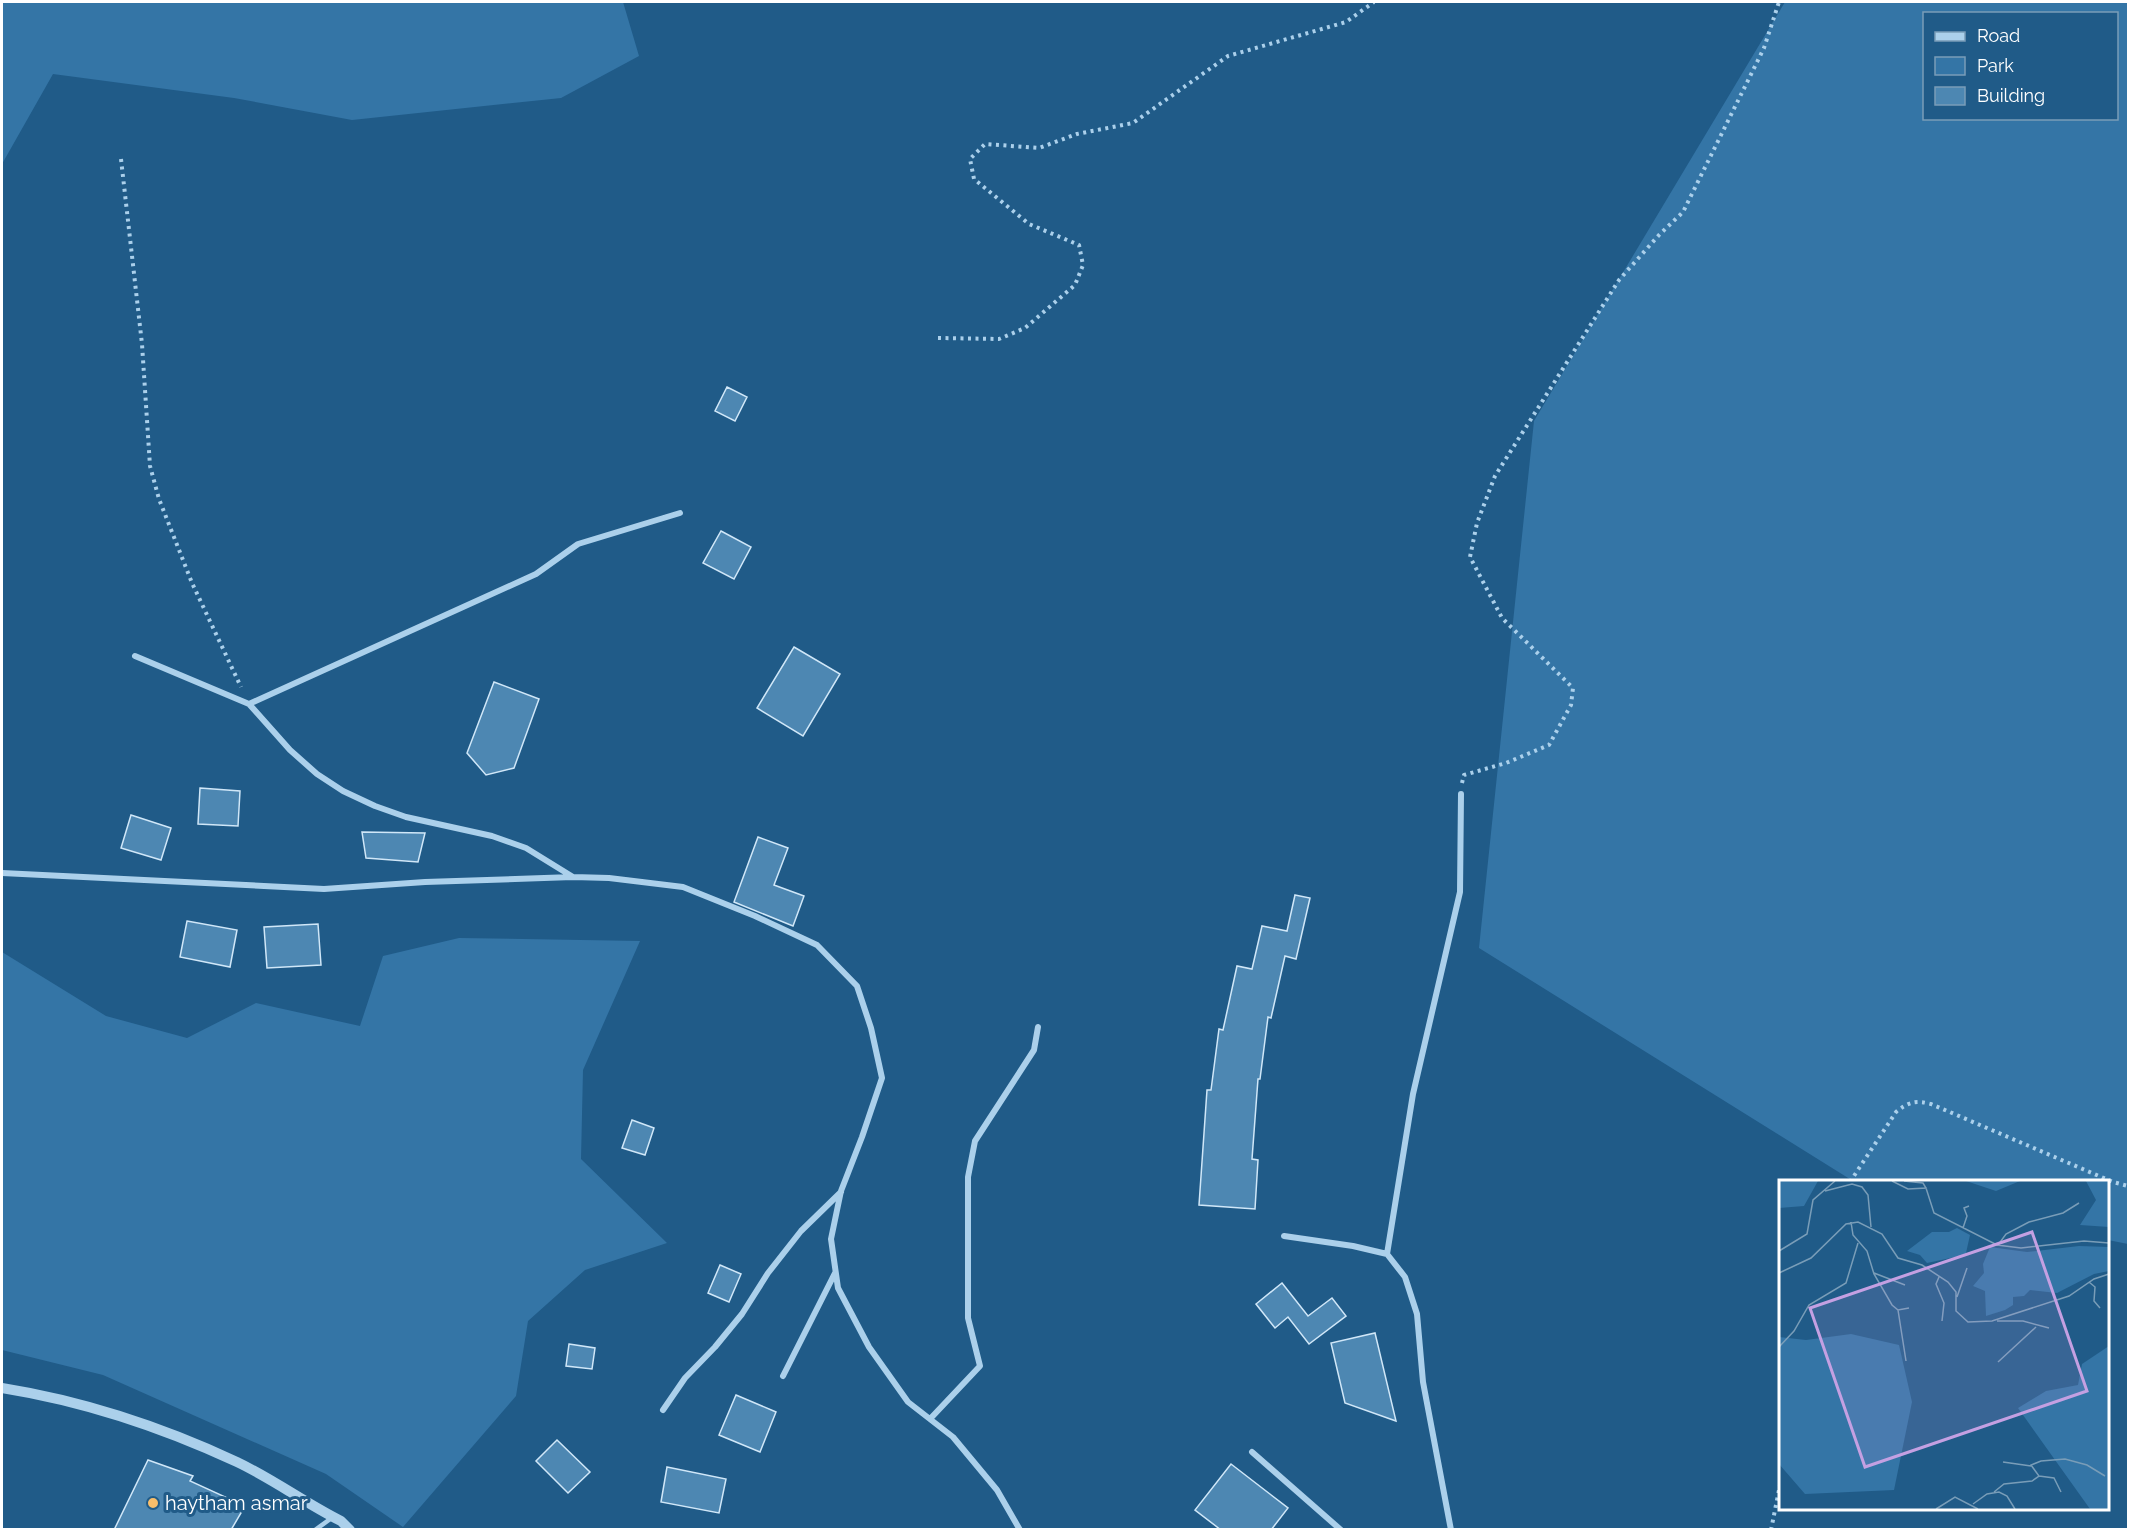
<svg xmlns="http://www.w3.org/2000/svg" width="2130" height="1531" font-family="Raleway,sans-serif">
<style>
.green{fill:#3475a6;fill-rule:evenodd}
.building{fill:#4d87b2;stroke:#d0e7f8;stroke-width:1.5}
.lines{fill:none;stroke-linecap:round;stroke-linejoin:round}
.path{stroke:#abd0eb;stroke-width:4;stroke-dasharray:3 4.5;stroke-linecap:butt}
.service{stroke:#abd0eb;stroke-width:4.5}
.minor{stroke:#abd0eb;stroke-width:6}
.tertiary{stroke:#abd0eb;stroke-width:10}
.poi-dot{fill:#f8be6b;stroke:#205b88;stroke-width:2}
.labels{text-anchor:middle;stroke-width:6;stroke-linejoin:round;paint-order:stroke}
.poi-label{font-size:20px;fill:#fff;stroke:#205b88;text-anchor:start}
.inset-road{fill:none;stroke:#799db8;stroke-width:1.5}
.view{fill:#c4a0e2;fill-opacity:0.15;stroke:#c4a0e2;stroke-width:3}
.inset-edge{fill:none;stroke:#fff;stroke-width:3}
</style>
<rect width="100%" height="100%" fill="#205b88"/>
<path class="green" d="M2,2h621l16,54 -78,42 -209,22 -118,-22 -181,-24 -51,90z
M1785,2h343v1242l-20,-4v-58l-255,-1 -374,-233 55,-527zM1924,14h192v104h-192z
M459,938l181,3 -57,129 -2,89 86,84 -82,27 -57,51 -12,75 -113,131 -77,-53 -223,-99 -101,-25v-398l104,64 81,22 69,-35 104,23 23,-70z"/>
<path class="building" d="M727,387l20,10 -12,24 -20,-10z
M721,531l30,16 -17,32 -31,-16z
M794,647l46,27 -37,62 -46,-28z
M494,682l45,17 -25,69 -28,7 -19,-22z
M200,788l40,3 -2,35 -40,-2z
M131,815l40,13 -10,32 -40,-12z
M362,832l63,1 -7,29 -52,-4z
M758,837l30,11 -14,37 30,11 -11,30 -59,-24z
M1295,895l15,3 -14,61 -11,-3 -14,62 -3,-1 -8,62h-2l-6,80 6,1 -3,49 -56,-4 8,-115h4l8,-61 4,1 14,-64 15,3 10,-43 25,5z
M187,921l50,9 -7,37 -50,-10z
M318,924l3,41 -54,3 -3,-41z
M632,1120l22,8 -9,27 -23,-7z
M720,1265l21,9 -12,28 -21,-9z
M1282,1283l26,33 24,-18 14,18 -37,28 -21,-27 -13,11 -19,-24z
M1375,1333l21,88 -51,-18 -14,-60z
M569,1344l26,4 -3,21 -26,-3z
M736,1395l40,17 -16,40 -41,-17z
M557,1440l33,32 -22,21 -32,-32z
M148,1460l45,16 -3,5 55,25 -14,24h-117z
M1231,1464l57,44 -17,22h-50l-26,-20z
M667,1467l59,12 -7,34 -58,-11z"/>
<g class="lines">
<path class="path" d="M121,159l21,185 8,122 9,33 33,84 49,104
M938,338l61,1 26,-11 50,-43 8,-20 -4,-20 -50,-21 -55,-45 -4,-20 15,-15 54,4 38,-14 56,-11 95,-67 118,-34 28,-20
M1462,783l2,-8 42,-12 43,-18 22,-40 2,-17 -71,-70 -32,-61 7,-34 18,-47 124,-196 40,-45 24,-23 81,-164 15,-46
M1850,1182l46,-70c12,-10 20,-12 35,-8l182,78 15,4
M1771,1530l9,-45"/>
<path class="service" d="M315,1530l18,-13"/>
<path class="minor" d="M135,656l114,48 41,46 27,24 26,17 32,15 31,11 86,19 34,12 47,29
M249,704l287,-130 42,-30 102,-31
M2,873l322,16 101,-7 148,-5 36,1 74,9 72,29 62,29 40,41 14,42 11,50 -20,59 -21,54 -10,48 7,49 31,59 39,55 45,35 44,53 23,40
M1284,1236l69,10 34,8 18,23 12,37 6,68 28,148
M1387,1254l26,-160 47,-202 1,-98
M783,1376l52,-103
M663,1410l22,-32 30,-31 27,-33 26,-41 33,-42 40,-39
M930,1419l50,-53 -12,-48v-141l7,-36 59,-91 4,-23
M1252,1452l89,78"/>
<path class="tertiary" d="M2,1388c81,13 160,39 235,74 36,17 68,41 104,59l9,9"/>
</g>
<circle class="poi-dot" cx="153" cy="1503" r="6"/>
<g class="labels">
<g class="poi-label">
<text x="165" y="1510">haytham asmar</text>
</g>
</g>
<g transform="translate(1779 1180)">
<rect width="330" height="330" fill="#205b88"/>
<path d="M0,1h39l-14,25 -25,2zM187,1h54l-24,10zM307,1h23v46l-29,-2 16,-25zM178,48l13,7 -4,18 -6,3 -33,7 -7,-8 -13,-4 25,-19h17zM300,66l30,1v24l-15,3 -37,19 -27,-3 -6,6 -11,1v8l-8,5 -19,6 -1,-25 -12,-5 11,-13 -1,-9 7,-17 37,5zM72,154l48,11 13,57 -18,88 -89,4 -26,-30v-127l27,3zM330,166v163h-19l-72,-101 28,-17 32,-6 4,-21z" fill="#3475a6"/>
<path class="inset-road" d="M113,1l16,8 18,-1 -3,-5 -19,-2M147,8l8,25 63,32 24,3 63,-7 25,2M46,11l27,-7 10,3 6,8 3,32M72,42l2,13 14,16 7,23 18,31 6,5 11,-2M184,48l4,-12 -3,-8 5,-2M219,65l8,-11 23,-12 34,-9 16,-10M0,71l28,-17 6,-34 22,-19M0,93l32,-15 35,-34 12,-2 24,12 16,24 24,7 26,17 8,10v19l12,11 24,-1 77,-25 25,-17 15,-5M95,93l31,12M160,97l-3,7 8,19 -2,18M310,102l6,5 -1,14 6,7M178,117l10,-29M119,130l8,51M218,141h26l26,7M0,167l15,-16 15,-26 37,-22 12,-40M219,182l38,-35M224,282l28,4M260,296l15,2 7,14M215,312l10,-8 28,-3 7,-5 -8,-11 10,-4 24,-2 22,6 18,11M194,324l14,-10 12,-2 8,4 8,13M157,329l19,-12 23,12"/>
<path class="view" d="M253,52l55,159 -222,76 -55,-159z"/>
<rect width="330" height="330" class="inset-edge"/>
</g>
<rect width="2130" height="1531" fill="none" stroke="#ffffff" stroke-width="6"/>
<rect x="1923" y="12" width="195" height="108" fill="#205b88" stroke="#799db8" stroke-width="1.5"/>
<rect x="1935" y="32" width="30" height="9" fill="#abd0eb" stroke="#799db8" stroke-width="1.5"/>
<text x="1977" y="42" font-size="18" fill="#ffffff">Road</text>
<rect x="1935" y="57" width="30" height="18" fill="#3475a6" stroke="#799db8" stroke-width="1.5"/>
<text x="1977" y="72" font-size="18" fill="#ffffff">Park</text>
<rect x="1935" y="87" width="30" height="18" fill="#4d87b2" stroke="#799db8" stroke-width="1.5"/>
<text x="1977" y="102" font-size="18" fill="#ffffff">Building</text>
</svg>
